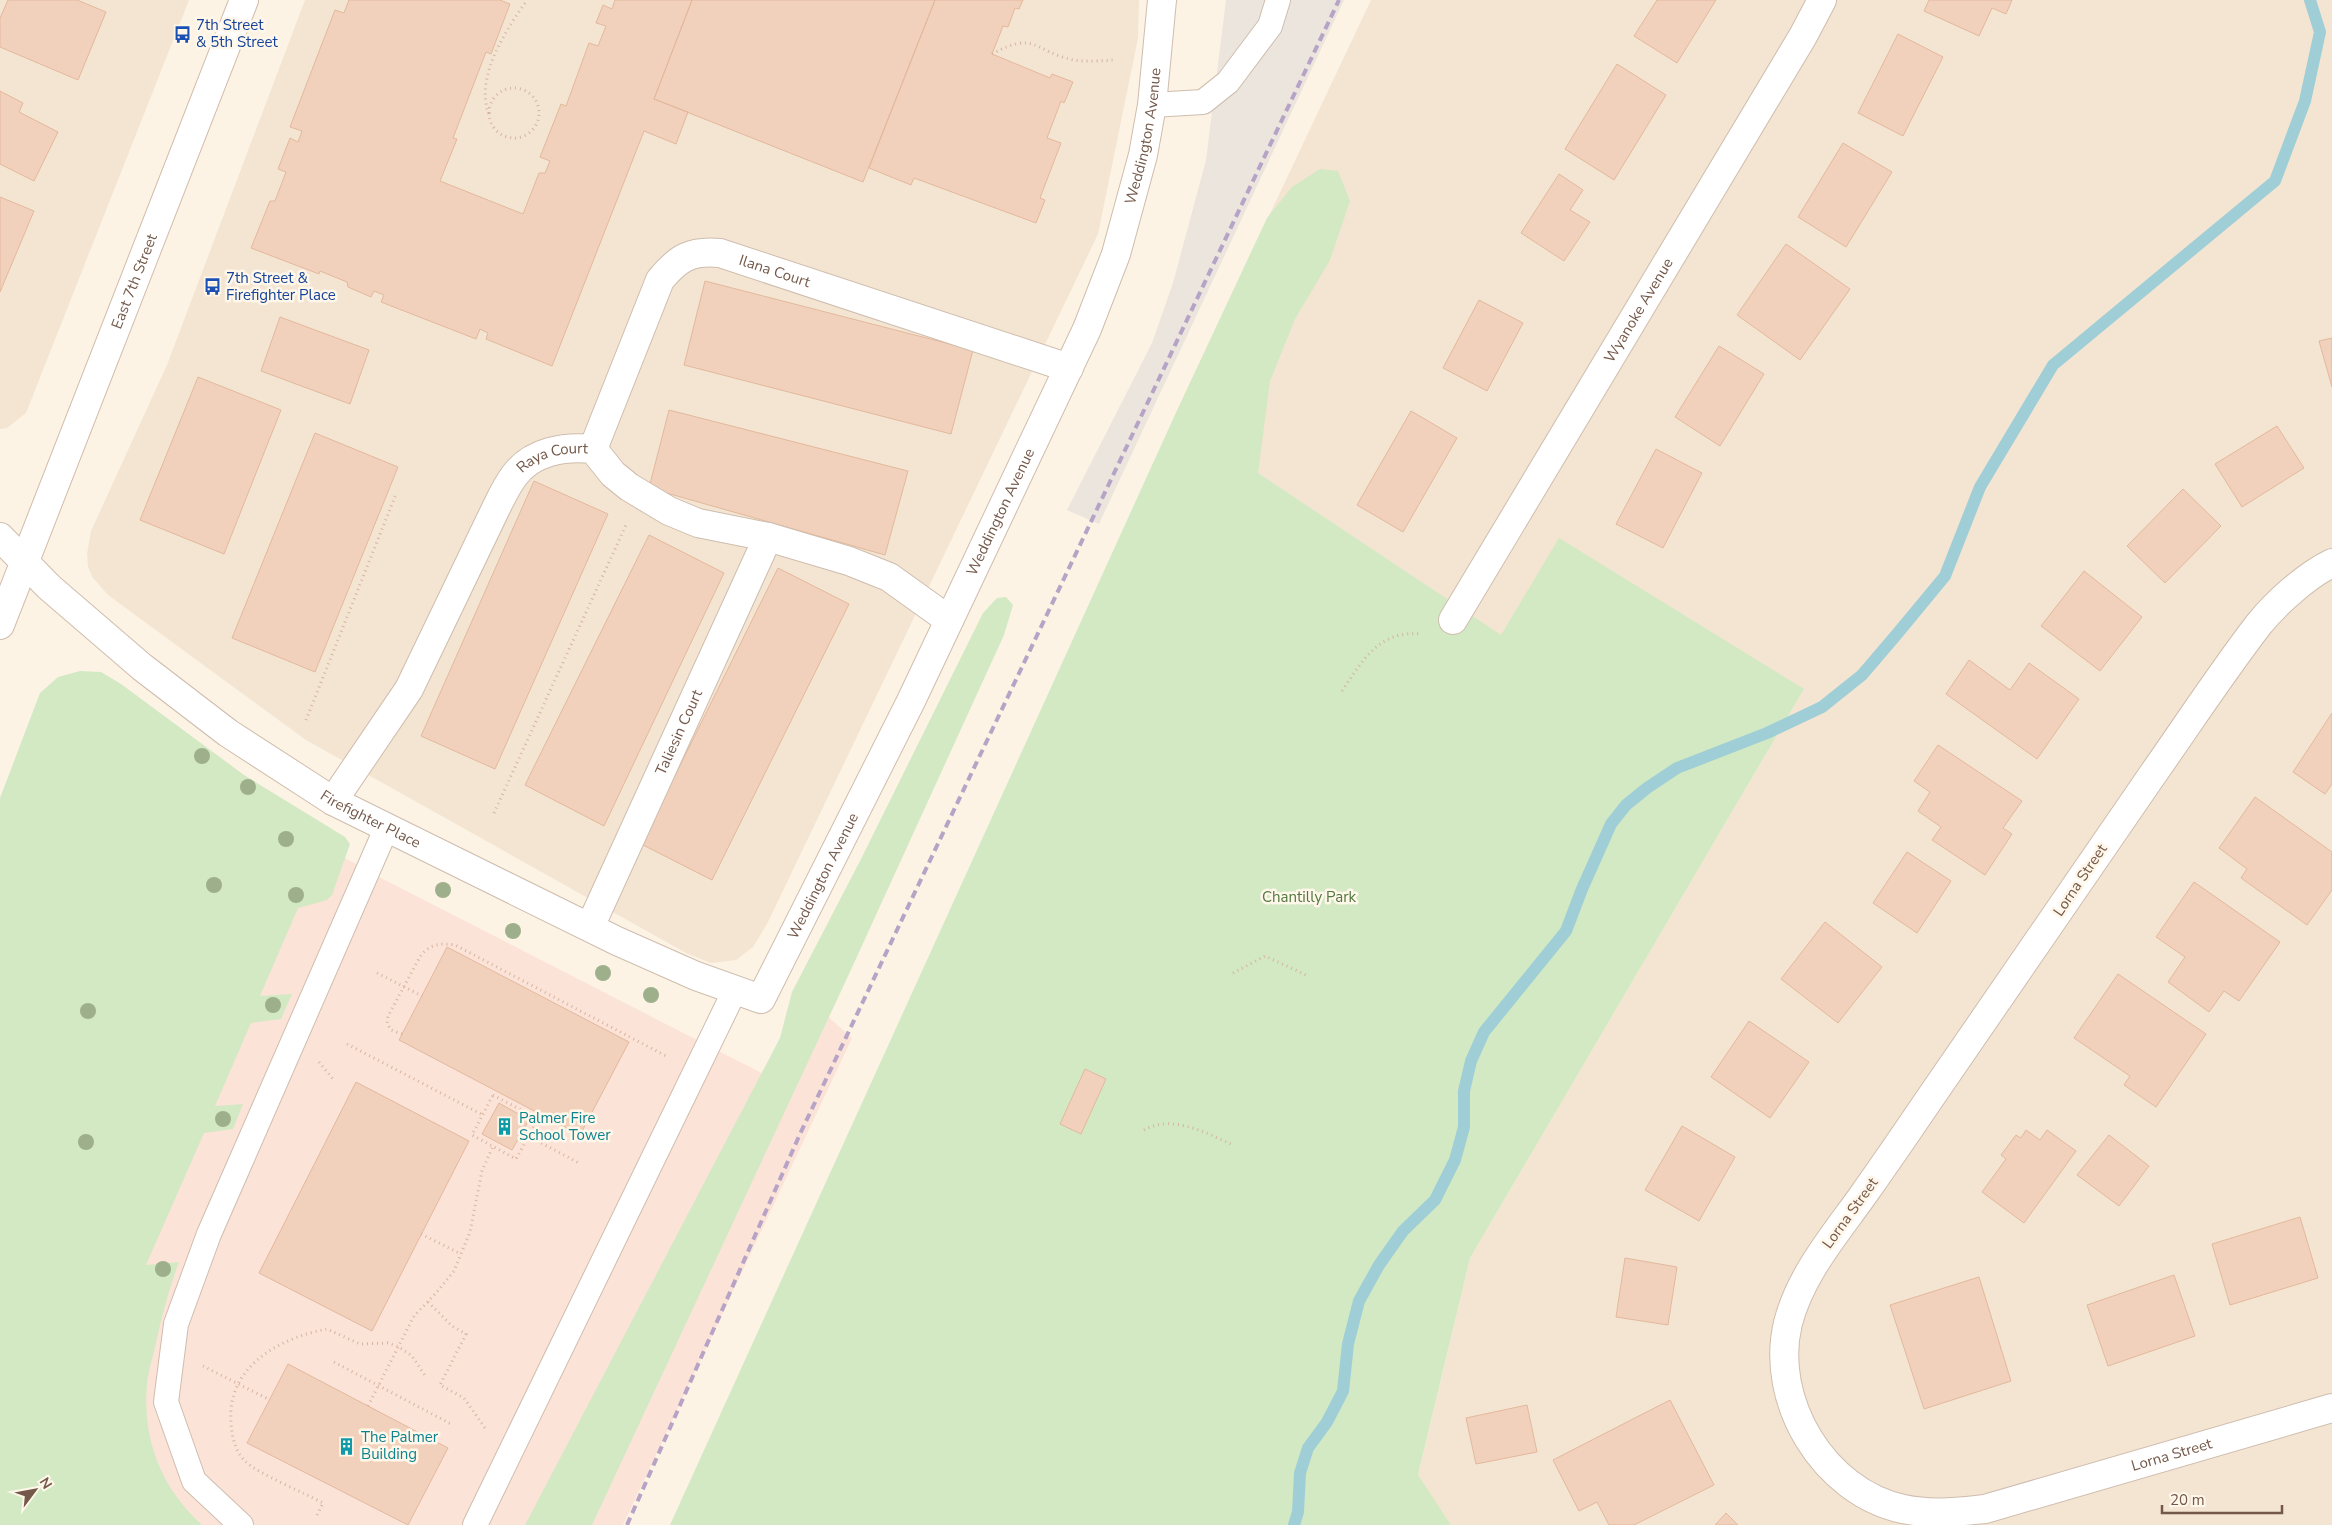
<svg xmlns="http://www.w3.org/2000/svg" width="2332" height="1525" font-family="'Nunito Sans',sans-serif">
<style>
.residential{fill:#f3e5d2}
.commercial{fill:#fce3d8}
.industrial{fill:#ebe5de}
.green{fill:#d2e9c3}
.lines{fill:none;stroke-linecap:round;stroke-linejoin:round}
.stream{stroke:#9fced7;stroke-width:12}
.building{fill:#f1d1bc;stroke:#e3b89c}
.lane-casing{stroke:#cfbdae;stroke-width:26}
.street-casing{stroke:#cfbdae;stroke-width:30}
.secondary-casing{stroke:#d2bcab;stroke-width:30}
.path{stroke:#d6b59f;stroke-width:3;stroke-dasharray:1 4;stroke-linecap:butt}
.lane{stroke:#fff;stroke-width:24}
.street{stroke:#fff;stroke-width:28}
.secondary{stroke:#fff;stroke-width:28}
.rail{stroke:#b6a3c5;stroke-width:4;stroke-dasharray:8 5;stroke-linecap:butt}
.tree{fill:#9eb08b}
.labels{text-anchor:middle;stroke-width:5;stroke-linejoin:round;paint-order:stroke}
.transit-label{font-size:15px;fill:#164399;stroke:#fff7ea;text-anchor:start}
.street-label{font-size:15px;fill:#74594a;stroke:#fff7ea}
.park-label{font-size:15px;fill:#527942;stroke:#fff7ea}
.culture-label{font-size:15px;fill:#0d838f;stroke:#fff7ea;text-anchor:start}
</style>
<rect width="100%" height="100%" fill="#fcf3e4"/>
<path class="residential" d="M0,0h189l-163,413 -19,15 -7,1z
M305,0h834l-1,38 -40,196 -331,690 -14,23 -17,13 -25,3 -25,-10 -380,-213 -198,-145 -15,-17 -5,-11 -1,-13 4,-23 76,-166z
M1371,0h961v1525h-881l-33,-49 52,-218 334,-569 -303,-53 -327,-219z"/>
<path class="commercial" d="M283,824l100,55 398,204 34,-78 37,33 -229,487h-461l-48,-119 31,-211z"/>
<path class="industrial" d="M1226,0h118l-245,524 -32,-14 85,-167 21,-60 33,-123z"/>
<path class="green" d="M1320,169l18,2 12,30 -20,59 -35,59 -25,62 -12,92 243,162 58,-97 245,151 -334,569 -52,217 33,50h-781l504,-1108 93,-199 25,-31z
M1006,597l7,8 -9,30 -155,339 -257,551h-67l255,-487 12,-46 69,-133 122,-246 14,-15z
M80,671l21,1 20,12 123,91 101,62 5,7 -18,51 -5,5 -29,8 -38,88 32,-2 -11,25 -30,4 -36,83 28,-2 -10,25 -29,4 -58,132 33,-3c-10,27 -17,53 -23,81 -3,14 -8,28 -9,41 -5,55 14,104 55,141h-202v-727l40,-105 18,-16z"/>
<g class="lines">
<path class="stream" d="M1294,1525l4,-13 2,-39 8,-25 19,-26 16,-31 5,-47 11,-43 20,-36 24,-34 32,-31 20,-40 9,-33v-36l7,-30 13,-29 82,-101 16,-42 29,-65 15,-19 21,-17 30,-20 90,-35 55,-26 40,-32 35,-41 48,-58 35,-89 73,-122 222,-184 30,-80 15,-69 -10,-32"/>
</g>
<path class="building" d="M8,0h69l29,12 -28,68 -78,-33v-29z
M349,0h151l10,4 -19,50 -5,-2 -33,86 4,1 -17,42 83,33 16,-41h6l5,-12 -10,-4 21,-53 5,2 23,-63 9,3 8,-20 -10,-3 7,-18 9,4 3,-9h77l-38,99 34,13 -12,32 -32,-13 -92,235 -66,-27 2,-6 -8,-4 -4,10 -95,-37 3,-7 -10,-4 -3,6 -23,-10 -1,-5 -27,-11 -1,3 -68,-26 19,-47h5l11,-29 -8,-3 12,-31 8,4 4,-11 -12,-4 45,-117 9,3z
M692,0h243l-72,182 -209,-83z
M935,0h88l-4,9 -4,-1 -7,19 -5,-1 -11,28 58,24 2,-4 21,8 -9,21 -3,-2 -14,37 14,5 -21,55 5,2 -9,23 -122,-45 -3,7 -42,-17z
M1657,0h59l-39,63 -43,-27z
M1929,0h83l-6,14 -14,-6 -13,28 -55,-25z
M1898,34l45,23 -40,79 -45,-23z
M1617,64l49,31 -52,85 -49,-31z
M0,91l23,12 -4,9 39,20 -24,49 -34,-17z
M1843,143l49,29 -46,75 -48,-30z
M1559,174l24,16 -13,20 20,12 -26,39 -43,-28z
M0,197l34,14 -34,81z
M1786,244l64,45 -50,71 -63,-45z
M705,281l268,69 -22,84 -267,-69z
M1479,300l44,23 -36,68 -44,-23z
M280,317l89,33 -19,54 -89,-33z
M2332,338v49l-13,-46z
M1719,346l45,28 -44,72 -45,-29z
M198,377l83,33 -57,144 -84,-34z
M669,410l239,61 -23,84 -236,-67z
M1411,411l46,27 -54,94 -46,-27z
M2277,426l27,42 -62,39 -27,-43z
M315,433l83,34 -83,205 -83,-34z
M1656,449l46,24 -39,75 -47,-24z
M534,481l74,33 -113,255 -74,-33z
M2183,489l38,37 -56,57 -38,-37z
M649,535l75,38 -120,253 -79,-41z
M778,568l71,36 -137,276 -71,-36z
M2084,571l58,46 -42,54 -59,-45z
M1969,660l41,30 19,-27 50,36 -42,60 -91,-65z
M2332,713v71l-7,10 -32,-22z
M1938,745l84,56 -19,27 9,6 -27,41 -53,-35 9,-13 -23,-16 12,-19 -16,-11z
M2255,797l77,55v38l-25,35 -66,-47 6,-9 -28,-21z
M1907,852l44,29 -34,52 -44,-30z
M2194,882l86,60 -41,59 -15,-10 -15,21 -41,-30 17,-25 -29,-20z
M1825,922l57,45 -44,56 -57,-44z
M447,947l182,95 -49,93 -181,-95z
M2118,974l88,60 -50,73 -32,-22 6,-9 -56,-38z
M1749,1021l60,41 -39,56 -59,-41z
M1085,1069l21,10 -25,55 -21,-10z
M356,1082l113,59 -97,190 -113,-58z
M499,1103l30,17 -17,30 -30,-16z
M1682,1126l53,31 -36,64 -54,-31z
M2026,1130l14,10 7,-10 29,21 -52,72 -42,-31 24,-33 -5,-4 15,-20 5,3z
M2109,1135l40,31 -30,40 -42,-31z
M2300,1217l18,61 -88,27 -18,-61z
M1625,1258l52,9 -9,58 -52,-8z
M2174,1275l21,61 -87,30 -21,-61z
M1979,1277l32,104 -87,28 -34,-104z
M288,1364l160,84 -40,77 -161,-82z
M1670,1400l44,85 -80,40h-25l-12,-23 -18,9 -26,-51z
M1527,1405l10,47 -61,12 -10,-46z
M1726,1513l12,12h-23z"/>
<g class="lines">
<defs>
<path id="lane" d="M1152,105l51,-3 25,-20 42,-56 8,-26
M241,1525l-47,-44 -28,-79 10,-78 33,-90 177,-405
M475,1525l260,-535"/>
<g id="street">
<path id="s1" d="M593,449l67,-169c18,-22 31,-30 60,-27l349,115"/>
<path id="s2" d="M0,537l49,50 93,80 86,66 105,68 284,140 79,35 65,23 150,-298 176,-372 29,-75 27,-99 9,-50 10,-105"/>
<path id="s3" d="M2332,563c-25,12 -55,39 -73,61 -37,48 -71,100 -106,150 -76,110 -151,220 -227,330 -21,31 -43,63 -65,94 -28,39 -61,78 -73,125 -19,78 36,169 115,186 29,6 52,3 82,0l347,-101"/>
<path id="s4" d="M1453,620l350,-584 19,-36"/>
<path id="s5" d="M333,801l76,-112 89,-185c5,-10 10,-20 16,-28 18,-25 51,-30 79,-27l20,25 16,13 40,24 29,12 70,14 81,24 40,16 60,43"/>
<path id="s6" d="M590,927l178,-390"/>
</g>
<g id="secondary">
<path id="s7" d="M0,625l244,-625"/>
</g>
</defs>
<use href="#lane" class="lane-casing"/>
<use href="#street" class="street-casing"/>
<use href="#secondary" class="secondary-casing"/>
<path class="path" d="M992,54c44,-24 41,-3 81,6 13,2 27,1 40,0
M489 113a25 25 0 1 1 50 0a25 25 0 1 1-50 0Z
M489,114c-15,-37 18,-85 38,-114
M1342,691c21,-31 37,-61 79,-57
M306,720l90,-226
M494,813l132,-288
M377,973l45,23
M1233,973l32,-17 41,19
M402,1034l-11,-4 -4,-7 1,-7 33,-61c9,-11 20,-12 34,-10l211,111
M347,1044l136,71
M319,1062l14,17
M493,1095l45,24 -22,40 -44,-24z
M1144,1130c28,-16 63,3 89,15
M528,1136l51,27
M421,1234l40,20
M428,1302l24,24 14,8 -26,51 24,13 21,30
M334,1362l117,62
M203,1366l67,34
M368,1406l46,-90 22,-23 18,-22 16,-39 12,-61 11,-25
M317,1515l6,-12c-18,-10 -65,-29 -78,-42 -10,-10 -13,-24 -14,-38 -5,-56 48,-85 96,-94l33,15 28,-1 11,4 13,9 14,21"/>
<use href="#lane" class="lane"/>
<use href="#street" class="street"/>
<use href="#secondary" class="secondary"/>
<path class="rail" d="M627,1525l173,-391 539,-1134"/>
</g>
<g class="tree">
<circle cx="202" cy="756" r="8"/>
<circle cx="248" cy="787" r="8"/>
<circle cx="286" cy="839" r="8"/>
<circle cx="214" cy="885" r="8"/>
<circle cx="443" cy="890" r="8"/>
<circle cx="296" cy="895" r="8"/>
<circle cx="513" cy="931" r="8"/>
<circle cx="603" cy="973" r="8"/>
<circle cx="651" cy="995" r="8"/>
<circle cx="273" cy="1005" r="8"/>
<circle cx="88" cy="1011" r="8"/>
<circle cx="223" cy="1119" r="8"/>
<circle cx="86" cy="1142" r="8"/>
<circle cx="163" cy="1269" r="8"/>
</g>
<defs>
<symbol id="bus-bare" viewBox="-9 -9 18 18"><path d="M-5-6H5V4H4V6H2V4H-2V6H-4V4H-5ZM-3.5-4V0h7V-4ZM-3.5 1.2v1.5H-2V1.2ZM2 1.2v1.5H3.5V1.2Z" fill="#1a4fb4" stroke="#fff7ea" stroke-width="2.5" paint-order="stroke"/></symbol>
<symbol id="building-bare" viewBox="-9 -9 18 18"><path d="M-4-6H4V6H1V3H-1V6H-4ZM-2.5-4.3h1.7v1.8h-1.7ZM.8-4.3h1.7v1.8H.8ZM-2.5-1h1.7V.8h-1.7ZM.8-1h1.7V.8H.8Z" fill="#0f9aa8" stroke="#fff7ea" stroke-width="2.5" paint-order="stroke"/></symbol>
</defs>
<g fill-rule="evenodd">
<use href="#bus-bare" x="170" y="22" width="25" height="25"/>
<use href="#bus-bare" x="200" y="274" width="25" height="25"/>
<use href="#building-bare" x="492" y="1114" width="25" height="25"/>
<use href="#building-bare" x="334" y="1434" width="25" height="25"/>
</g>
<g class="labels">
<g class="transit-label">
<text x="196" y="30">7th Street<tspan x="196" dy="17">&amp; 5th Street</tspan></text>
<text x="226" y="283">7th Street &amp;<tspan x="226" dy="17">Firefighter Place</tspan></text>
</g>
<g class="street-label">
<text dy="5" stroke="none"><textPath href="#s2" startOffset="1845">Weddington Avenue</textPath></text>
<text dy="5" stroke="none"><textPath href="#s1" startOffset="309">Ilana Court</textPath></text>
<text dy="5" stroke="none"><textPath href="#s7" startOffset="369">East 7th Street</textPath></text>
<text dy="5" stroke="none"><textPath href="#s4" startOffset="361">Wyanoke Avenue</textPath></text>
<text dy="5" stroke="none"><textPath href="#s5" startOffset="418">Raya Court</textPath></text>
<text dy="5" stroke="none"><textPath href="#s2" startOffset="1441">Weddington Avenue</textPath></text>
<text dy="5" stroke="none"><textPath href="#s6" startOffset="214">Taliesin Court</textPath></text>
<text dy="5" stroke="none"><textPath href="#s2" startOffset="468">Firefighter Place</textPath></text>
<text dy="5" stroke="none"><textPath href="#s2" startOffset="1036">Weddington Avenue</textPath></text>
<text transform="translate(2080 880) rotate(-56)" y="5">Lorna Street</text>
<text transform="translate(1850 1213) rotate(-54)" y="5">Lorna Street</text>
<text dy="5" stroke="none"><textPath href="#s3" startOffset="1458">Lorna Street</textPath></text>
</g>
<g class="park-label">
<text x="1309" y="902">Chantilly Park</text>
</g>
<g class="culture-label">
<text x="519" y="1123">Palmer Fire<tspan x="519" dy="17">School Tower</tspan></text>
<text x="361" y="1442">The Palmer<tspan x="361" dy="17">Building</tspan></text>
</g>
</g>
<g transform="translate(35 1490) rotate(58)" stroke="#fff7ea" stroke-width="4" paint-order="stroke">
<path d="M0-4L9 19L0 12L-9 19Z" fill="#74594a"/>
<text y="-8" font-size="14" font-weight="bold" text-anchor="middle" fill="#74594a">N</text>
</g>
<path d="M2162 1505v8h120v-8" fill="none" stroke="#74594a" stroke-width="2.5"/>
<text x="2170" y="1505" font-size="15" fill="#74594a" stroke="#fff7ea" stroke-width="4" paint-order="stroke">20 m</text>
</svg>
